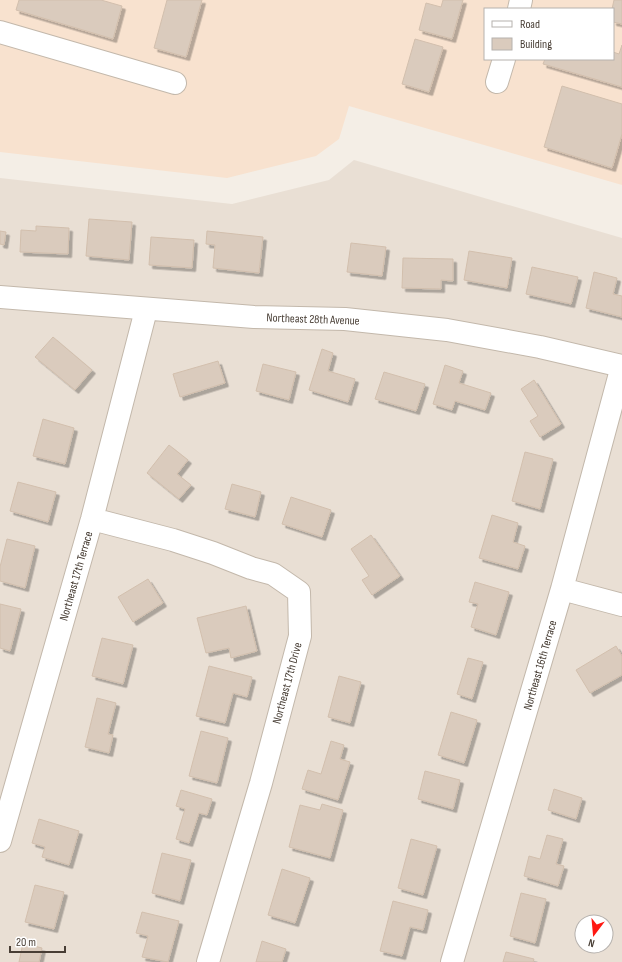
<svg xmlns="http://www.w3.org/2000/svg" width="622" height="962" font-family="'Sofia Sans Condensed',sans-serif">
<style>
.residential{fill:#e9dfd4;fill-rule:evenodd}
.commercial{fill:#f8e2cf;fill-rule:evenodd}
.building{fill:#dacbbd;stroke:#d2bfad;filter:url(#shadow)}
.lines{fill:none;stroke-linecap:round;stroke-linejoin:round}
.minor-casing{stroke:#c3b8ab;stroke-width:24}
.minor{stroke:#fff;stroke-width:22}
.labels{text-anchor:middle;stroke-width:3;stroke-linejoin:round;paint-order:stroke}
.street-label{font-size:12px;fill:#483e35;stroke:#fff}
</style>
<defs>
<filter id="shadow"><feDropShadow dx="3.5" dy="3.5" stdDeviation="0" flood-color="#0004"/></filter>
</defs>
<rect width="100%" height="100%" fill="#f4eee6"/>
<path class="residential" d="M354,160l268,78v724h-622v-784l232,26 97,-24zM582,922h24v24h-24z"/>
<path class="commercial" d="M0,0h622v185l-273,-79 -10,33 -23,17 -89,22 -227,-26zM485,9h128v50h-128z"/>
<path class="building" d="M19,0h82l21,6 -9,33 -97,-29z
M167,0h35l-16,57 -32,-9z
M443,0h20l-11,39 -33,-9 7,-27 15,4z
M614,0h8v24l-9,-2v-13h-1z
M415,39l28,8 -14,45 -27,-8z
M622,45v42l-79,-23 2,-5h68v-7l6,2z
M562,86l60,18v30l-10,34 -68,-21z
M89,219l43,3 -3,38 -43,-4z
M36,226l33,2 -1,26 -48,-2 1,-22 15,1z
M0,231l6,1 -2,13 -4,-1z
M207,231l56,6 -4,36 -46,-5 2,-23 -9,-1z
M151,237l43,3 -2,28 -43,-3z
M351,243l35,4 -4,29 -35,-4z
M469,251l43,7 -5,30 -43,-8z
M403,258l50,1v22l-12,-1v9l-39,-1z
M532,267l46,10 -7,27 -45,-10z
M594,272l23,6 -4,16 9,2v21l-36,-9z
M53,337l39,33 -17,20 -40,-33z
M322,349l11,4 -5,18 27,8 -7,23 -39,-12z
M218,361l7,22 -45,14 -7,-23z
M263,364l33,8 -7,28 -33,-9z
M445,365l18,6 -4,12 32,10 -6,17 -30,-9 -3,9 -19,-6z
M384,372l41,12 -9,27 -41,-12z
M534,380l27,44 -21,13 -10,-16 8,-5 -17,-27z
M43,419l31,9 -9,36 -32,-8z
M169,445l19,15 -11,14 14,11 -12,14 -32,-26z
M525,452l28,7 -13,50 -28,-8z
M18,482l38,10 -8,30 -38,-11z
M232,484l29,8 -6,25 -30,-8z
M291,497l40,13 -9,27 -40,-13z
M492,515l26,8 -5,19 12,4 -7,23 -39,-11z
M371,535l29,41 -28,19 -10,-15 7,-4 -18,-27z
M7,539l28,7 -10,42 -25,-7v-14z
M148,579l15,24 -30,19 -15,-25z
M475,582l34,10 -13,43 -25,-8 7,-23 -9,-2z
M0,604l21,5 -11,42 -10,-3z
M246,606l11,45 -26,7 -2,-10 -23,5 -9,-35z
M102,638l31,7 -10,39 -31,-8z
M616,646l6,10v19l-32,18 -14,-23z
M468,658l15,4 -11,37 -15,-5z
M209,666l43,11 -5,20 -14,-4 -8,30 -29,-7z
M339,676l22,6 -11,41 -22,-6z
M97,698l19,5 -8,31 5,1 -4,18 -24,-6z
M451,712l26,8 -13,43 -26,-8z
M201,731l27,7 -11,45 -28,-7z
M331,741l13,4 -4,14 10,3 -12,38 -36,-11 6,-19 13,4z
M425,771l35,9 -7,29 -35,-10z
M554,789l28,9 -6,21 -28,-9z
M181,790l31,9 -5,16 -8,-2 -10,30 -13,-4 9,-30 -9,-3z
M322,804l21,6 -13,48 -41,-11 11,-42 20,5z
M39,819l40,12 -10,34 -27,-8 3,-10 -13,-4z
M547,835l16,4 -7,25 8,2 -6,20 -34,-10 5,-20 11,3z
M411,839l26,7 -14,49 -25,-7z
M162,853l29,7 -11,41 -28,-8z
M282,869l28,9 -15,45 -27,-8z
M35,885l29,7 -10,37 -29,-7z
M521,893l25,6 -11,44 -25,-7z
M393,901l35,9 -5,20 -13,-3 -8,29 -22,-5z
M142,912l37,9 -11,41 -26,-5 6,-21 -12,-3z
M262,941l24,8 -4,13h-26z
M23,943l19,5 -3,14h-20z
M506,952l28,7 -1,3h-30z"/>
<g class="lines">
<defs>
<path id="minor" d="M519,9l2,-9
M0,32l175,51
M497,82l7,-23
M0,297l254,20 91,2 102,11 93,17 82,19
M92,519l81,21 40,13 38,15 22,6 26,18 1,44 -39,147 -53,179
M562,589l60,16
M0,841l92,-322 54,-209
M452,962l110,-373 60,-223"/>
</defs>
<use href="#minor" class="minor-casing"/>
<use href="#minor" class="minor"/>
</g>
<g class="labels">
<g class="street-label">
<text transform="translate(313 319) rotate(2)" y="4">Northeast 28th Avenue</text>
<text transform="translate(76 576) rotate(-74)" y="4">Northeast 17th Terrace</text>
<text transform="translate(540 665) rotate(-74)" y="4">Northeast 16th Terrace</text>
<text transform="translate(287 683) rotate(-75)" y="4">Northeast 17th Drive</text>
</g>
</g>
<rect x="484" y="8" width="130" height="52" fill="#ffffff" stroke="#b6b2ae"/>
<rect x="492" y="21" width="20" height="6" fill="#ffffff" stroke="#b6b2ae"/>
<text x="520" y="28" font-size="12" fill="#483e35">Road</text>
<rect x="492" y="38" width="20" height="12" fill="#dacbbd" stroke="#b6b2ae"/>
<text x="520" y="48" font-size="12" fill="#483e35">Building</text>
<g transform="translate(594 934) rotate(196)"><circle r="19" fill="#ffffff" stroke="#b6b2ae"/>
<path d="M0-3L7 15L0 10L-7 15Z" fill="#ff1812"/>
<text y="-6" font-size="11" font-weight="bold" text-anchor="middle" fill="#483e35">N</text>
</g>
<path d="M10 946v6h55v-6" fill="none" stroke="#483e35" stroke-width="2"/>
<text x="16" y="946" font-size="12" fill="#483e35" stroke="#ffffff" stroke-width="3" paint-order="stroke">20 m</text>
</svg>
